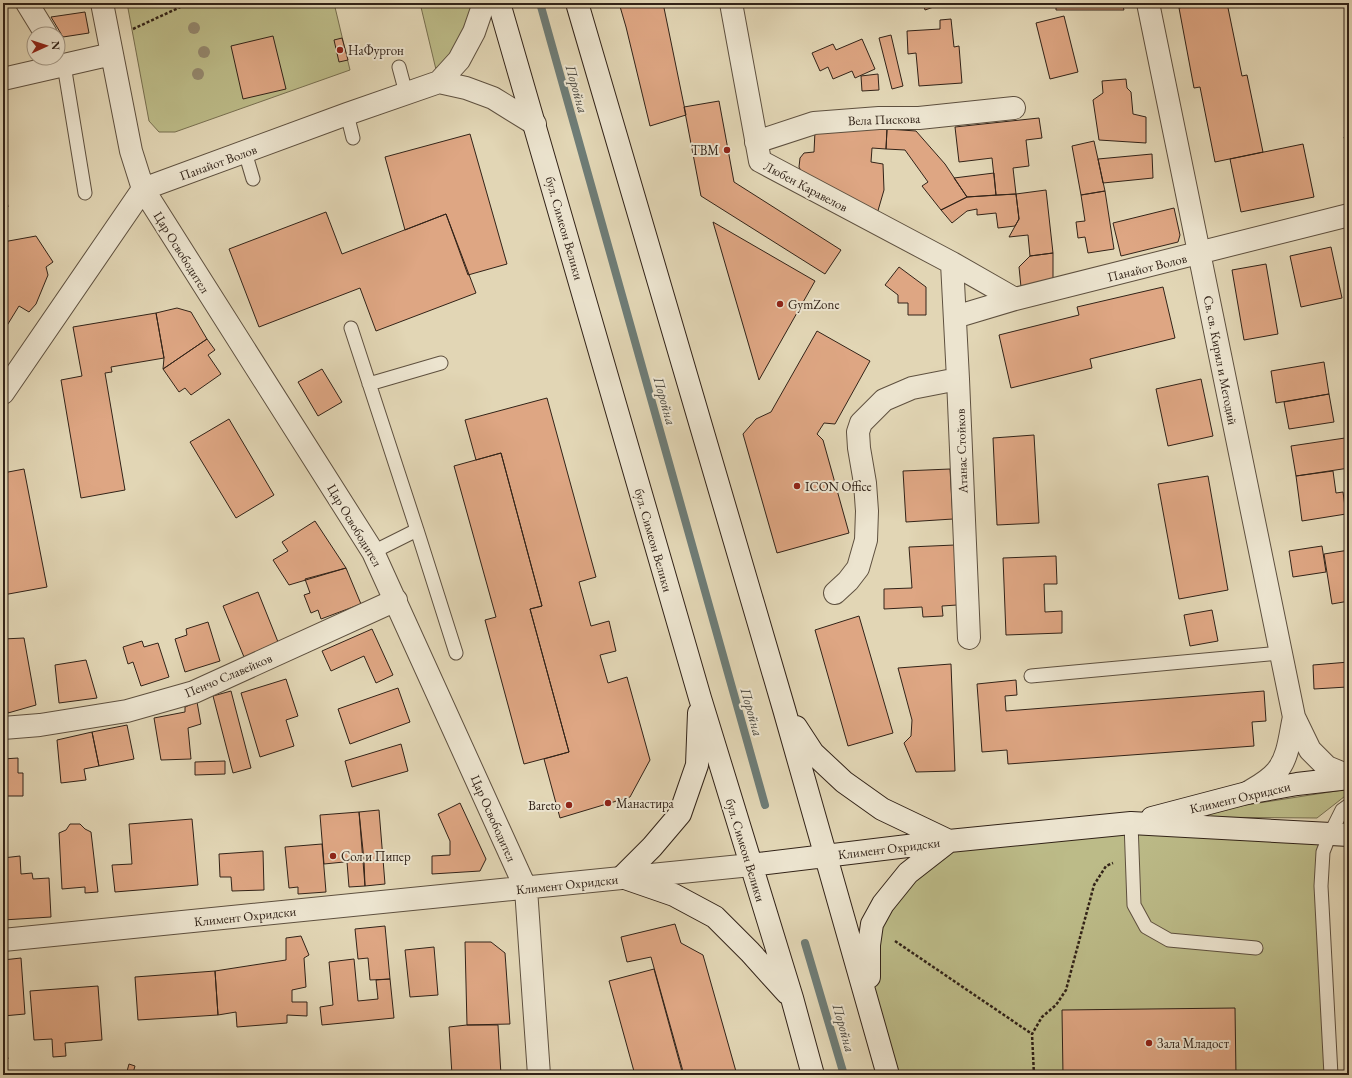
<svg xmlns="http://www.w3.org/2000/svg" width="1352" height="1078" font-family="'EB Garamond',serif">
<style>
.green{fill:#bcbb88;stroke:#776f50}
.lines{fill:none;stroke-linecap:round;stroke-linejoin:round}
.stream{stroke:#6e7c76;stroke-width:8}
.building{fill:#dea683;stroke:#322318}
.lane-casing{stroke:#5e503f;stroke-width:15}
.street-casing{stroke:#5e503f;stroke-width:24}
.secondary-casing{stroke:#322318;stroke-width:24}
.path{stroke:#322318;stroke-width:2.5;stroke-dasharray:3 2;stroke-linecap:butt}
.lane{stroke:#ece4cf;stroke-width:13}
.street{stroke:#ece4cf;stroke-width:22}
.secondary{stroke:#ece4cf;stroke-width:22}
.tree{fill:#94886e}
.poi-dot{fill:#8f2418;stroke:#ece4cf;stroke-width:1.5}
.labels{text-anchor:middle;stroke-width:4;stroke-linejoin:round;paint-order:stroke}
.poi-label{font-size:13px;fill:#322318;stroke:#ece4cf;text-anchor:start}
.street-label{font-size:13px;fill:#322318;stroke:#ece4cf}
.water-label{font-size:14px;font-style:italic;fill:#4b483f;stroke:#ece4cf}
</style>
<rect width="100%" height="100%" fill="#e2d6b5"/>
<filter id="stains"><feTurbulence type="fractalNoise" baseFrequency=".005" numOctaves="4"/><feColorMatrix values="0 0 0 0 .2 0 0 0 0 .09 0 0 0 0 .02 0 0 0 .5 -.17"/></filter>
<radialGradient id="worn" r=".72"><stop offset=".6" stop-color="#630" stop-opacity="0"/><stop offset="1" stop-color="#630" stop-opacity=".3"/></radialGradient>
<path class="green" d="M127,3h207l16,67 -175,62h-16l-10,-11z
M420,3h64l-45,79z
M1349,789v4l-32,25 -128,-1 25,-7z
M1131,823l199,11 -7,18 8,223h-443l-18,-68 13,-103 66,-63z"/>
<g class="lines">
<path class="stream" d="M540,3l225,802
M805,943l39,132"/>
</g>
<path class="building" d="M619,3h44l23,112 -36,11 -24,-99z
M923,3h22l-20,7z
M1056,3h66l2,7h-68z
M1202,3h25l15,73 5,-1 16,77 -48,10 -15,-75 -6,1 -15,-80z
M85,12l4,21 -26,4 -12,-20z
M1064,16l14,56 -28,7 -14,-56z
M951,19l3,28 5,-1 3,37 -43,3 -3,-33 -8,1 -1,-23 33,-2v-9z
M891,35l12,51 -11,3 -13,-51z
M273,36l13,53 -43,10 -12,-53z
M342,38l6,22 -9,2 -5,-22z
M862,39l13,30 -20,9 -3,-7 -19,8 -5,-12 -8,4 -8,-18 21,-9 3,6z
M878,74l1,16 -17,1 -1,-15z
M1126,79l1,9 4,4 2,22 13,3v26l-47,-3 -6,-40 10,-7 -1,-12z
M719,101l15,81 107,68 -16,24 -124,-78 -17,-89z
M1039,118l3,20 -16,2 3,26 -16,2 3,26 -20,1 -4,-37 -33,4 -4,-35z
M848,127l39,2 -1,20 -14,-1 -1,14 12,2 1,26 -7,24 -75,-41 -3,-6 1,-9 4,-5 10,-1 1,-21z
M887,129l29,2 29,33 22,33 -26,13 -19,-24 6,-4 -23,-32 -19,-1z
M470,134l37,130 -39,11 -22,-61 -41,16 -20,-73z
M1349,136v19l-5,-18z
M1094,141l11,50 -24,4 -9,-49z
M1303,144l11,53 -73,15 -11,-53z
M1152,154l1,24 -50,5 -5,-24z
M994,173l2,22 -29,2 -13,-19z
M3,178l5,29 -5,1z
M1046,190l7,63 -23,3 -2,-21 -19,2 10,-18 -3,-25z
M1105,191l9,58 -26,4 -3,-16 -7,1 -2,-16 9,-1 -4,-26z
M1016,194l3,25 -4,7 -17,2 -2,-15 -19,2v-6l-10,2 -15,12 -11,-13 26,-13z
M1174,208l6,27 -2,7 -57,14 -8,-33z
M326,212l16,42 104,-40 30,79 -100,38 -16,-43 -101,39 -30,-78z
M713,222l102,59 -56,99z
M36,236l17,26 -7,5 2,8 -12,29 -7,8 -10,-6 -16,26v-90z
M1331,247l11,51 -41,9 -11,-51z
M1053,253v27l-32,7 -2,-20 11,-11z
M1266,264l12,70 -34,6 -12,-70z
M899,267l27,20v28h-18v-12h-10v-8l-13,-10z
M1163,287l12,51 -85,21 2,9 -81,20 -12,-53 80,-20 -2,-8z
M177,308l14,4 16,27 -44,30 1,-11 -8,-45z
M156,313l8,45 -53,9 1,5 -7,1 20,117 -44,8 -20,-118 21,-4 -9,-49z
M817,331l53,30 -35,63 -11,-1 -7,11 6,6 26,93 -72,20 -34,-119 13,-15 15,-7z
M207,339l8,11 -7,5 13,19 -30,21 -6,-7 -6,4 -16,-23z
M1324,362l5,32 -53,9 -5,-32z
M322,369l20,33 -24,14 -20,-34z
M1201,379l12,57 -45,10 -12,-57z
M1329,394l5,28 -45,7 -5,-27z
M547,398l49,179 -17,5 12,44 18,-5 7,30 -16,4 8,28 19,-6 23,83 -20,37 -70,21 -16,-59 25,-7 -39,-143 12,-3 -41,-153 -25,7 -11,-40z
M229,419l45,76 -38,23 -46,-76z
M1034,435l5,88 -42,2 -4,-87z
M1345,438l4,30 -53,8 -5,-30z
M501,453l41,153 -12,3 39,143 -45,12 -39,-144 11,-3 -42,-151z
M24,469l23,118 -44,8v-122z
M950,469l3,50 -47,3 -3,-51z
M1333,471l3,22 7,-1 3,22 -44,7 -6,-45z
M1208,476l20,114 -49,9 -21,-115z
M315,521l31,47 -57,17 -16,-25 15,-9 -6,-9z
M955,545l2,60 -15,1 1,10 -20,1 -1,-10 -38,2v-20l28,-1 -3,-41z
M1322,546l4,26 -33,5 -4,-26z
M1349,550v51l-17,3 -8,-50z
M1056,556l1,28h-13l1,28 17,-1v22l-56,2 -3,-77z
M346,568l15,36 -40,15 -3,-9 -7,3 -7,-18 6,-2 -5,-14z
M258,592l20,50 -34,15 -21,-51z
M1212,610l6,31 -28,5 -6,-31z
M859,616l34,117 -45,13 -33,-116z
M208,622l12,39 -35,11 -10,-33 12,-4 -1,-6z
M372,629l21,46 -17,8 -12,-27 -33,15 -9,-20z
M24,638l12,67 -28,8 -3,-16 -2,1v-59z
M142,641l2,6 14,-4 11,34 -28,9 -8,-24 -5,2 -5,-17z
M86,660l11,38 -38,5 -4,-38z
M1349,662v56l-2,-31 -33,2 -1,-24z
M951,664l4,107 -39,1 -12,-29 7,-7 1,-16 -14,-52z
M286,679l12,37 -12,4 8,26 -34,11 -19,-64z
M1016,680l1,15 -12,1 1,15 258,-20 2,30 -14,1 2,24 -246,18 -1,-14 -25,2 -5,-68z
M398,688l12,34 -60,22 -12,-35z
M231,691l20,77 -18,5 -20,-77z
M197,702l4,22 -13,4 3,31 -30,1 -7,-42 31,-6v-5z
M127,725l7,34 -35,7 -7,-34z
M92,732l7,34 -15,3 2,11 -25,3 -4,-43z
M401,744l7,27 -56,16 -7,-26z
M18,758v15h5v23h-20v-37z
M225,761v13l-30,1v-13z
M460,803l26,56 -6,12 -48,3v-18l18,-1v-14l-12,-27z
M379,810l6,74 -20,2 -6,-74z
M359,812l5,48 -40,4 -4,-49z
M192,819l6,66 -83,7 -3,-27 20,-1 -3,-40z
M70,824h10l5,5 6,3 7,60 -13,1v-6l-23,2 -3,-56 7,-3z
M322,844l4,48 -28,2v-7l-9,1 -4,-41z
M263,851l1,39 -32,1 -1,-14h-11l-1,-23z
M20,856l1,18 11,-1 1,6 16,-1 2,39 -48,3v-62z
M364,860l1,26 -16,1 -2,-25z
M675,924l6,19 22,12 34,120h-53l-33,-118 -24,5 -6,-25z
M385,926l5,53 -20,1 -2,-22 -10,1 -3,-30z
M301,936l8,19 -5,3 2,29 -14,3v12h15v14l-20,-1v8l-50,4 -1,-15 -18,3 -3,-44 71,-11v-22z
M465,942h26l14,11 5,71 -43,1z
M434,947l4,48 -28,2 -5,-47z
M21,958l4,56 -22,2v-56z
M354,959l4,42 20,-2 -2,-19 14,-1 4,39 -72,7 -2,-18 13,-2 -4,-43z
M654,969l29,106h-48l-26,-94z
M215,971l3,44 -80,5 -3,-43z
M98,986l4,54 -37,3 1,13 -13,1 -1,-18 -18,1 -4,-49z
M1235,1008l1,67h-173l-1,-65z
M467,1025h31l3,50h-49l-3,-48z
M3,1035l5,24 -5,1z
M129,1064l6,2 -2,7 7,2h-14z"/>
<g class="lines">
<defs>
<path id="lane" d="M64,65l21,128
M399,67l7,26
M347,114l6,24
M245,152l8,27
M351,328l66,202 -44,22
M369,384l72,-21
M417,530l39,123
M1031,676l249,-23
M1131,823l3,82 12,22 23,13 87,8
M1331,1075l-10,-189 2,-34 7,-18 12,-24 7,-5"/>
<path id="street" d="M27,3l19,31
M102,3l29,148 12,38 230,363 153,337 13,186
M731,3l29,158 192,102 63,36 334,-84
M1148,3l146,714 16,33 17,17 22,9
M3,79l109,-25
M439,82l27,6 27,10 42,26
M756,142l58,-19 65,-5h40l95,-10
M952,263l6,116 11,259
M955,317l60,-18
M3,393l140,-204 204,-75 92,-32 20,-22 15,-28 10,-29
M835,593l13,-12 10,-13 8,-28 1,-29 -2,-28 -6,-35 -1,-16 3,-9 23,-23 28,-12 46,-9
M3,728l37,-3 87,-14 67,-19 202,-92
M1247,793c10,-6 22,-12 30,-22 12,-14 13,-37 17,-54
M3,940l748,-75"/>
<path id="secondary" d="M499,3l201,695 92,300 21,77
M577,3l207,706 104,366
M699,713l-2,52 -17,49 -28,33 -30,30 52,18 41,22 35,35 37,41
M796,727l17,26 31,29 38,27 67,32 -41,32 -25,31 -11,20 -3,21v32
M1152,818l95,-25 50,-9 52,-6
M751,865l198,-24 182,-18 218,12"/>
</defs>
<use href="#lane" class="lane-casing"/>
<use href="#street" class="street-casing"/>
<use href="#secondary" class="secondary-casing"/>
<path class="path" d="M133,29l56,-26
M895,941l137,93
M1034,1075l-2,-41 10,-17 14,-12 10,-15 28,-105 12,-19 7,-3"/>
<use href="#lane" class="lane"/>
<use href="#street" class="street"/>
<use href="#secondary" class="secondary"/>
</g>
<g class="tree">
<circle cx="194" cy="28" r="6"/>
<circle cx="204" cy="52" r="6"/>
<circle cx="198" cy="74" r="6"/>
</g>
<g class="poi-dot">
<circle cx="340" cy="50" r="4"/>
<circle cx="727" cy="150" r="4"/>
<circle cx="780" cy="304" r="4"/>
<circle cx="797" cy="486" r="4"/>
<circle cx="608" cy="803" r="4"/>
<circle cx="569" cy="805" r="4"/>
<circle cx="333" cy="856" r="4"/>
<circle cx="1149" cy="1043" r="4"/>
</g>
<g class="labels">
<g class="poi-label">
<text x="348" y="55">НаФургон</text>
<text x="719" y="155" text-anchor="end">ТВМ</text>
<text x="788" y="309">GymZone</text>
<text x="805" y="491">ICON Office</text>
<text x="616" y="808">Манастира</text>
<text x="561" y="810" text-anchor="end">Bareto</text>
<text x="341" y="861">Сол и Пипер</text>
<text x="1157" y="1048">Зала Младост</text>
</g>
<g class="street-label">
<text transform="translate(884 119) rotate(-2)" y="5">Вела Пискова</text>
<text transform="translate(218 162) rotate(-20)" y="5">Панайот Волов</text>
<text transform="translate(806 186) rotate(28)" y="5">Любен Каравелов</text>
<text transform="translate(565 228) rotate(74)" y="5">бул. Симеон Велики</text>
<text transform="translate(182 252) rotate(58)" y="5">Цар Освободител</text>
<text transform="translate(1147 267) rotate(-14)" y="5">Панайот Волов</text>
<text transform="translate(1221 360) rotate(79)" y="5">Св. св. Кирил и Методий</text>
<text transform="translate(961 451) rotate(-92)" y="5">Атанас Стойков</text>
<text transform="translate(355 525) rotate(59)" y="5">Цар Освободител</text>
<text transform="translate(654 540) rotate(74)" y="5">бул. Симеон Велики</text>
<text transform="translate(228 675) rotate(-23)" y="5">Пенчо Славейков</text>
<text transform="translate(1240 797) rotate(-13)" y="5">Климент Охридски</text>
<text transform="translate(494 818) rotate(66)" y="5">Цар Освободител</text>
<text transform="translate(889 848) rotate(-7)" y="5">Климент Охридски</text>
<text transform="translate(746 850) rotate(73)" y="5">бул. Симеон Велики</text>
<text transform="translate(567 884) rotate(-6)" y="5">Климент Охридски</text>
<text transform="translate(245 916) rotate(-6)" y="5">Климент Охридски</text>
</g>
<g class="water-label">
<text transform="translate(577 89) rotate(74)" y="5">Поройна</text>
<text transform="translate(665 401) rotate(74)" y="5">Поройна</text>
<text transform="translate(752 712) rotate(74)" y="5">Поройна</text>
<text transform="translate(844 1028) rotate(74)" y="5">Поройна</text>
</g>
</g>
<rect width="1352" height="1078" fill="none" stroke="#e2d6b5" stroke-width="16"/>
<rect x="4" y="4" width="1344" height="1070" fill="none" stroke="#322318" stroke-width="2"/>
<rect x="8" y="8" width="1336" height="1062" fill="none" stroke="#322318"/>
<g transform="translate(46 46) rotate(87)"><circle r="19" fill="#ece4cf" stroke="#a29786"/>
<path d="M0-3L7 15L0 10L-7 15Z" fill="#8f2418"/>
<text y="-6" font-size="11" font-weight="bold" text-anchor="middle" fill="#322318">N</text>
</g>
<rect width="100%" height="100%" filter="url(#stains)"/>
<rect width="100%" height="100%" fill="url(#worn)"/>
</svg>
